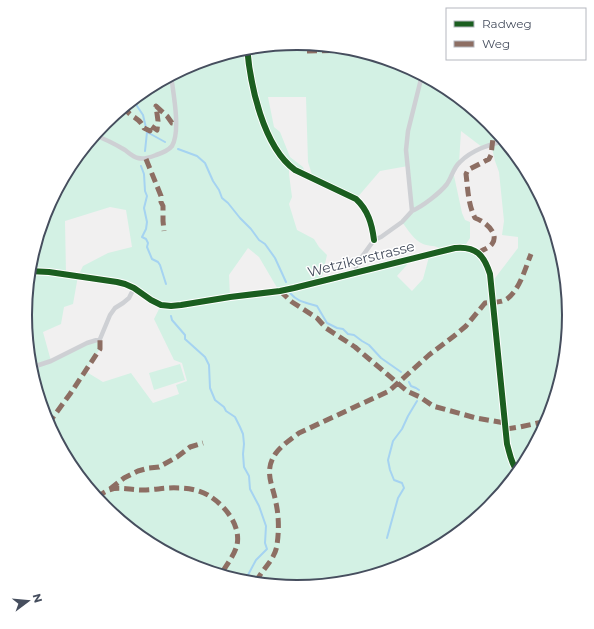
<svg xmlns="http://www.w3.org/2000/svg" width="594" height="629" font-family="Montserrat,sans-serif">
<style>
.green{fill:#d3f1e4;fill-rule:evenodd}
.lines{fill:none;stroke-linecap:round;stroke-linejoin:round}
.stream{stroke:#a5d3f1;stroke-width:2}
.street{stroke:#ced0d4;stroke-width:4.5}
.secondary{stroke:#ced1d5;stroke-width:6}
.quiet{stroke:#8d6e63;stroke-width:5;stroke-dasharray:10 5;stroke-linecap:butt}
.cycleway-casing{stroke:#fff;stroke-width:8}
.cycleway{stroke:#1b5e20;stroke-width:6}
.labels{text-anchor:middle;stroke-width:3;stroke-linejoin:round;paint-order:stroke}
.street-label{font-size:14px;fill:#464e5e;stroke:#fff}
.rim{fill:none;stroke:#464e5e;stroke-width:2}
</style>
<rect width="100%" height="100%" fill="#f1f0f0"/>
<path class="green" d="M297,43l53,5 51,15 47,25 41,34 34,42 25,47 16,51 5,53 -5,53 -16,51 -25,47 -34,41 -41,34 -47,25 -51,15 -53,5 -53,-5 -51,-15 -47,-25 -41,-34 -34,-42 -25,-47 -16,-51 -5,-53 5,-53 16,-51 25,-47 34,-41 41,-34 47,-25 51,-15 6,-1 12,3 3,-4zM268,97h38l2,65 5,16 43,21 24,-28 28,-5 4,45 -10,11c6,8 12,18 21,22 6,3 13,0 18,6l-11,3 -7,26 -11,12 -15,-15 16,-18 -92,23 6,-26 -8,-8 -5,-8 -17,-9 -8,-26 3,-7 -3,-23v-8l13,7 2,-3 -1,-3 -13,-10 -10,-25 -6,-5zM461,131l21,16 9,-3 4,17 4,11 5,49 -2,14 16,2v11l-26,34 -14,-29 -14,-6 6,-9v-16l-5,-2 -3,-7 -9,-42 6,-8zM110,207l16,3 6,37 -24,6 -25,13 -5,10 56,12 27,17 -7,14 20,41 8,3 5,18 -11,4 3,9 -26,9 -22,-30 -28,9 -18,-11 15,-22v-10l-49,22 -8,-29 18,-8 3,-17 9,-3 5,-28 -12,-2 -1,-53zM248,248l11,9 20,34 -49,6 -1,-22z
M180,364l5,16 -31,10 -5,-17z"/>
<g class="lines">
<path class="stream" d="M135,97l2,9 6,9 4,17 18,10
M178,149l19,7 8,7 8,18 6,9 3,8 6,5 12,15 11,11 8,11 6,4 10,14 11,24
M145,151l2,-19
M141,166l3,8 1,17 2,5 -3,12 3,14 -1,7 -4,8 4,2 2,4 -1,4 5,12 6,3 2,3 6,19
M290,293c9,10 15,9 27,13l10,17 10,5 6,1 5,5 6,1 8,6 7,4 12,13 20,14
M171,316l1,4 13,15v4l20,18 4,8 1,23 5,12 9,7 2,4 9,6 5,10 3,7 1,10 -1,10 1,13 5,9 1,13 9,17 7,20 -1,17 2,6 -11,11 -8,15 -5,6
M409,382l2,4 5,2 3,2
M387,538l11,-40 6,-10 -2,-5 -8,-3 -4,-10 -2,-10 5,-19 9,-12 6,-13 9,-15"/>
<path class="street" d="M247,47c3,37 16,100 48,123l61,29c12,11 16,25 18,41
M94,135c11,4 21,9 31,15 4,3 8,7 13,8 6,2 13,-1 18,-3 6,-2 12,-4 16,-9 9,-15 1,-54 -1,-71
M412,211c11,-5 28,-18 35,-27 5,-7 6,-16 13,-22 12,-12 28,-17 44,-21
M356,272v-7l18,-25 7,-3 21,-15 10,-11 -6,-61 2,-19 14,-56
M30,368l21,-7 36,-18 13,-4 10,-24 5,-7 8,-5 6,-5 5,-10"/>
<path class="secondary" d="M29,271l20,1 68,10 8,2 9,4 17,12 10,5 10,1 10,-1 49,-8 50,-6 14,-3 161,-40c21,-2 29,7 35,26l17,170c3,10 4,20 11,28"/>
<path class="quiet" d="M307,51l52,-1
M124,106c2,3 4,7 7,9 6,4 10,6 13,13l6,3v-6l7,5 1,-9 -2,-15 11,10 5,7 5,1
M146,159l15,37v6l2,4v15l1,10
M478,253c4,-3 11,-5 14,-9 8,-11 -8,-23 -17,-26 -7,-14 -7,-28 -9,-44l2,-4 21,-11 2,-4 2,-17 4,-6
M280,291l12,11 25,16 9,10 29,19 52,44 13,6 13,9 43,12 29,5
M48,424l22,-30 30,-45v-10
M506,429l14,-2 27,-6
M110,489l14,-11 14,-7 11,-3 10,-1 18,-10 13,-10 13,-4
M97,498c15,-15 27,-8 46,-8 12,0 24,-3 36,-2 11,0 24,3 32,9 15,10 30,29 26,48 -2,9 -11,21 -16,29
M256,582c6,-13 19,-22 21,-37 2,-14 2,-28 -1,-42 -3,-18 -13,-32 0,-50 6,-8 15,-14 23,-20l90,-42 40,-36 25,-19 12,-10 19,-23c7,-1 16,0 22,-4 13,-10 18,-30 24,-45"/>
<defs>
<path id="cycleway" d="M247,47c3,37 16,100 48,123l61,29c12,11 16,25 18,41
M29,271l20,1 68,10 8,2 9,4 17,12 10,5 10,1 10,-1 49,-8 50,-6 14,-3 161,-40c21,-2 29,7 35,26l17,170c3,10 4,20 11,28"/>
</defs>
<use href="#cycleway" class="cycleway-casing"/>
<use href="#cycleway" class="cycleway"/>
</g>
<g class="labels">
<g class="street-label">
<text transform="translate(361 259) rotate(-14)" y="5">Wetzikerstrasse</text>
</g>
</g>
<path d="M0 0H594V629H0ZM32 315a265 265 0 1 1 530 0a265 265 0 1 1-530 0Z" fill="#fff" fill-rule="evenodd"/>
<path class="rim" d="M32 315a265 265 0 1 1 530 0a265 265 0 1 1-530 0Z"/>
<rect x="446" y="8" width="140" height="52" fill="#ffffff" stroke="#b5b8bf"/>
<rect x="454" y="21" width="20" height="6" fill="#1b5e20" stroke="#b5b8bf"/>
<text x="482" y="28" font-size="12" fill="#464e5e">Radweg</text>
<rect x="454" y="41" width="20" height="6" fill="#8d6e63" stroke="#b5b8bf"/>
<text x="482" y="48" font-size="12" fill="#464e5e">Weg</text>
<g transform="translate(28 601) rotate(74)" stroke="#ffffff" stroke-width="3" paint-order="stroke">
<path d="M0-3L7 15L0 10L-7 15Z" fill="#464e5e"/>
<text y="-6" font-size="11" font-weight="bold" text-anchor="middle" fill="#464e5e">N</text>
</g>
</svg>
